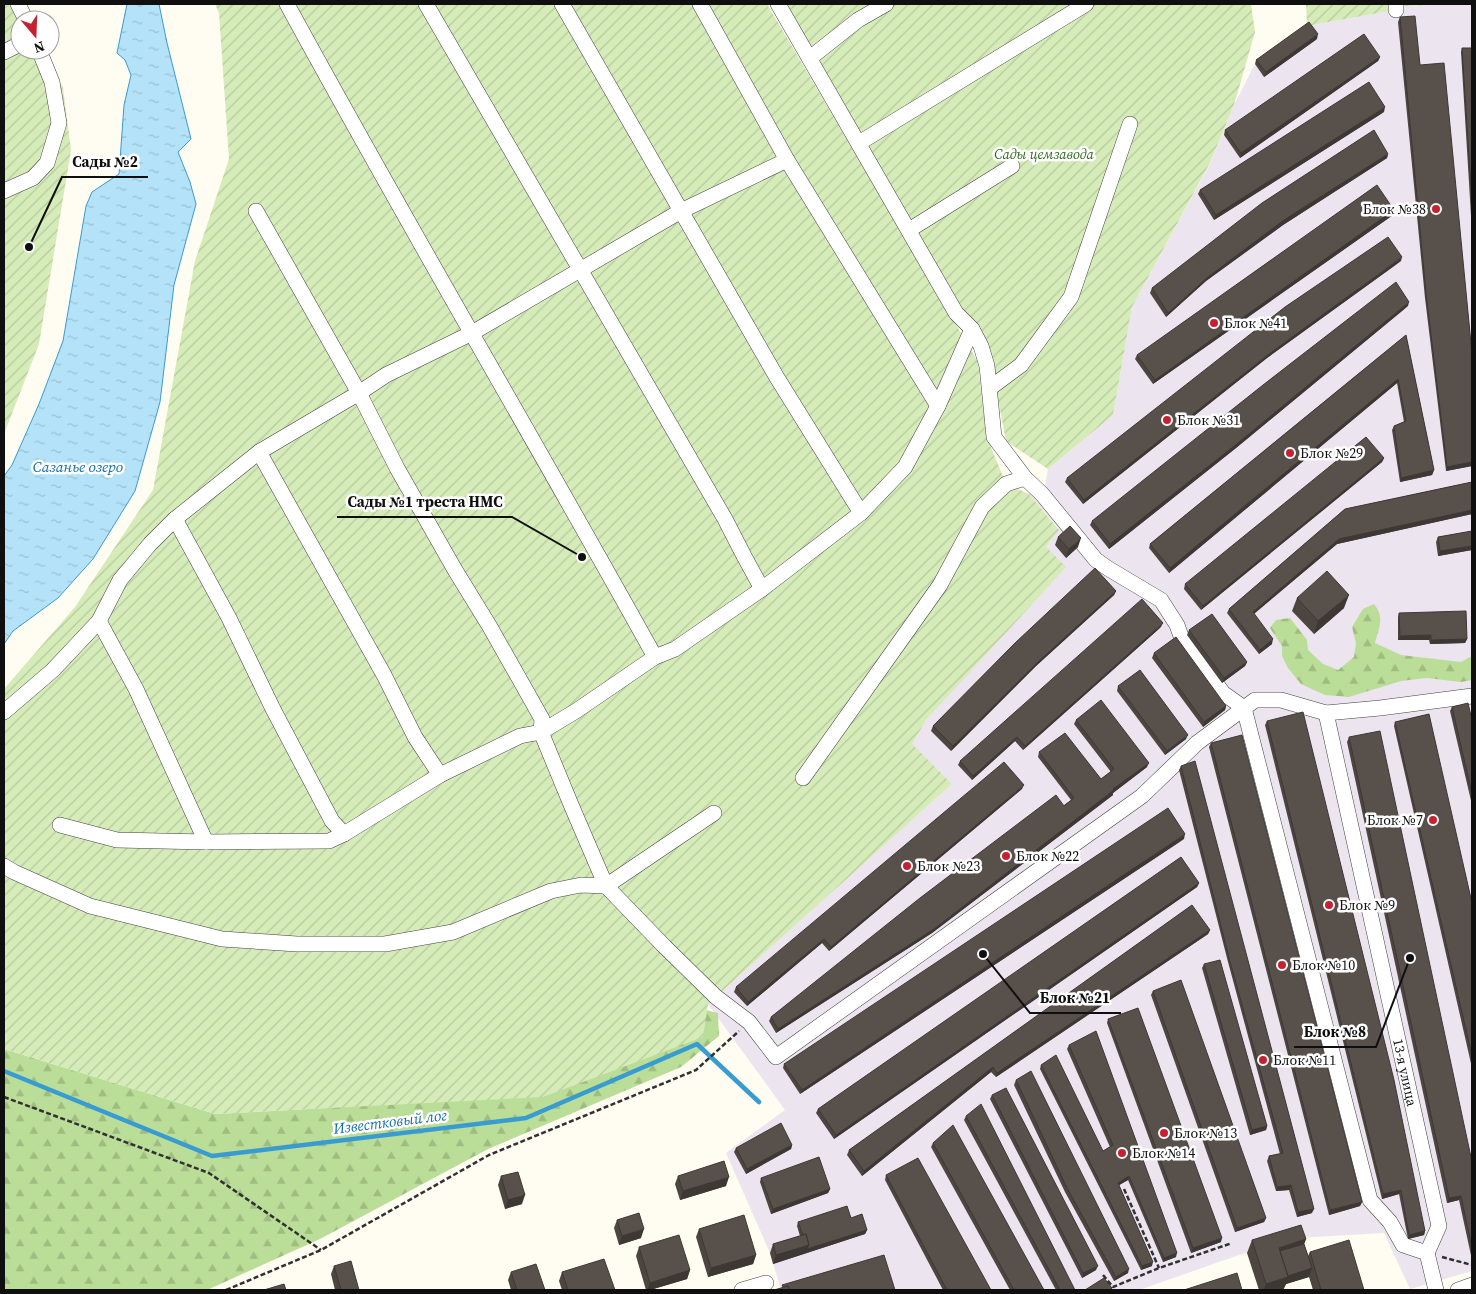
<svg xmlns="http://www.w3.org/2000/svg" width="1476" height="1294" font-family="'Source Serif 4',serif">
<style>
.industrial{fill:#ece4ee}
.forest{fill:url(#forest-firs)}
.garden{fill:url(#garden-furrows)}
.water{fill:url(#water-ripples);stroke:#389cd2}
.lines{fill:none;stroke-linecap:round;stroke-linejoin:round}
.stream{stroke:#389cd2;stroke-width:4.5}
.minor-casing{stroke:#424242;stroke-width:16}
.path{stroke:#313131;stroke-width:2.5;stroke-dasharray:5 2.5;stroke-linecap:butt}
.minor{stroke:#fff;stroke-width:15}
.wall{fill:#4c4540}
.shaded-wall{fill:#3e3834}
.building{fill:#58504b;stroke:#3e3834}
.poi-dot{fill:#c52130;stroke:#fff;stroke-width:2}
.labels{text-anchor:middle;stroke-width:5;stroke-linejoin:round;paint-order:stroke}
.park-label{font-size:14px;font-style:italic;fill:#306a1c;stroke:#fff}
.poi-label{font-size:14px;fill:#0f0f0f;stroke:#fff;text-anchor:start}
.street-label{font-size:14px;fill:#0f0f0f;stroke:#fff}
.water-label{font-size:15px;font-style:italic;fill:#136da7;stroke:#fff}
.leader{fill:none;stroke:#0f0f0f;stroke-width:2}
.callout-dot{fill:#0f0f0f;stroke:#fff;stroke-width:2}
.callout-label{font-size:15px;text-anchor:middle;font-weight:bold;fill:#0f0f0f;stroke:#fff;stroke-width:5;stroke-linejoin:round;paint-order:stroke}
</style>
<defs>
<pattern id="forest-firs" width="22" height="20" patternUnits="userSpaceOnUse" patternTransform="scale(1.25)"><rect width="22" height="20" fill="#badd97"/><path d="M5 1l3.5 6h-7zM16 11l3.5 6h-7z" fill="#9fbc81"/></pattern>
<pattern id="garden-furrows" width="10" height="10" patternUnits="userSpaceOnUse" patternTransform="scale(1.25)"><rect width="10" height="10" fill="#d5ecb9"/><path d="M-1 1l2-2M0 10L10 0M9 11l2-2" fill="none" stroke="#b6c99e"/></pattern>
<pattern id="water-ripples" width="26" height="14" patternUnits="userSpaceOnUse" patternTransform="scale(1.25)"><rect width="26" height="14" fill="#b4e2f8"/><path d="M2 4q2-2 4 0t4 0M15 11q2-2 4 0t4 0" fill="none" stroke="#9ac1d3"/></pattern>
</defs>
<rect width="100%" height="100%" fill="#fffcf1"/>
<path class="industrial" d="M1472,4v1267l-62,18 -26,-56 -88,5 -60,18 -97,34h-358l-11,-37 -44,-100 59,-43 -77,-106 244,-220 -41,-40 15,-24 133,-191 -30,-35 6,-7 10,-1 3,-17 65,-54 19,-108 78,-143 24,-59 21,-41 52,-38 88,-16 10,-4z"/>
<path class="forest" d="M1374,604c11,14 5,23 1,39l26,12 60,7 11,-6v24l-11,2 -34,-4 -26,3 -52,16 -24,-2 -24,-11 -13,-16 -6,-12v-10l-12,-18 6,-8 14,-2 17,22 1,10 15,14 15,6 16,-13 2,-14 -4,-16 11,-18z
M701,1009l17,4 1,23 -38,31 -193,82 -168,90 -113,51h-203v-241l211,65 111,-6z"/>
<path class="garden" d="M4,4h22l-6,16v30h27l16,38 8,62 -32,194 -35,90z
M215,4h552l211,358 8,73 20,49 23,10 30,36 -13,17 20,20 -140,153 -14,24 40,40 -244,220 -5,33 -160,60 -328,17 -211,-65v-360l71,-82 78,-117 42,-229 34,-102 -10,-146z
M785,4h466l4,28 -21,73 -24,58 -78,144 -19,108 -65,54 -42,-28 -15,-79 -10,-31 -23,-26z
M1306,4h158l-59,2 -10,4 -88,16z"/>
<path class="water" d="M127,4h32l8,39 24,96 -13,13 12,30 6,22 -22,81 -14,117 -25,89 -42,68 -35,39 -45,33 -9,13v-168l8,-11 27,-61 24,-63 23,-135 6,-14 27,-18 5,-69 7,-30 -6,-15 -8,-7z"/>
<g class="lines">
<path class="stream" d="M4,1071l208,85 314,-38 171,-74 62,58"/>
<defs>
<g id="minor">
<path d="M18,4l8,16"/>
<path d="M287,4c119,219 247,435 368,653"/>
<path d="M426,4l299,515 19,37 18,33"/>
<path d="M562,4l214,372 85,137"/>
<path d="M700,4l87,156 151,246"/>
<path d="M778,4l178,309 16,16 9,17 6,20 7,71 31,41 17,16 54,66 13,9 52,31 16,25 4,11 42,57 21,15 126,492 20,22 13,23 24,8 9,37"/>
<path d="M1396,10v-6"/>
<path d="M4,52l16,-8"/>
<path d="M810,58l48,-38 28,-16"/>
<path d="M859,143l227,-139"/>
<path d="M4,191l29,-13 14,-15 12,-40 -7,-41 -13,-32"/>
<path d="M256,211l103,182 38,75 58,102 35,57 52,92 -1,13 31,75 34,79 58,60 52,51 33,25 27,35 366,-261 55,-53 58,-43h26l45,13 54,-5 92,-12"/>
<path d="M909,230l103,-64"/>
<path d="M990,388l31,-23 50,-68 59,-173"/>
<path d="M259,452l125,223 31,62 25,38"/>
<path d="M175,519l54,99 44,91 59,112 12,13"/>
<path d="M99,621l37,68 70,153"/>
<path d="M4,712l49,-42 46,-49 21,-41 30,-36 25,-25 84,-67 100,-59 27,-18 86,-42 209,-122 106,-51"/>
<path id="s1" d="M1326,713l113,513 -12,27"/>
<path d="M803,778l137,-193 42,-78 24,-23 19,-6"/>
<path d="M60,825l57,15 89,2 123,-1 15,-7 96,-59 80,-39 21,-4 35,-21 79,-54 20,-8 87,-60 99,-76 44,-46 33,-61 34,-77"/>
<path d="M4,866l10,6 76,34 132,33 75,5h88l68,-12 98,-41 30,-6 25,1 108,-73"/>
<path d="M742,1290l24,-7"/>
<path d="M1458,1290l14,-5"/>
</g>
</defs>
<use href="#minor" class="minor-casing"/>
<path class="path" d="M4,1097l205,76 112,77
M1124,1189l35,79
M1442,1257l30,8
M1103,1275l10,12 46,-19 73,-25
M226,1290l95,-40 168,-95 207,-85 43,-39"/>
<use href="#minor" class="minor"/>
</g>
<path class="wall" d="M1400,17l20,48 52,289v112l-26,5 -21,-173 -27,-276z
M1317,39l-53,38 -9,-13 1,-4z
M1462,48h10v184l-11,-180z
M1380,57l-2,4 -138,97 -16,-23 1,-5z
M1384,112l-170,108 -16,-26 2,-4z
M1388,154l-1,4 -104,67 -77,56 -40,36 -16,-24 2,-5z
M1394,210l-1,5 -240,169 -18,-25 2,-4z
M1401,261l-134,97 -184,146 -18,-22 2,-4z
M1408,306l-172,142 -127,101 -19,-24 2,-4z
M1406,335l28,135 -2,5 -32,7 -8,-52 2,-4 10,-4 -7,-39 -228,190 -20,-25 1,-4z
M1384,458l-2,4 -181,148 -17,-21 1,-5z
M1472,482v32l-135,30 -83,70 18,30 -13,10 -32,-41 2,-4 116,-100z
M1472,531v19l-34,6 -2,-14 2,-5z
M1058,537l20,10 -12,11 -11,-13z
M1116,591l-2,4 -78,71 -85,85 -20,-20 2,-5z
M1297,598l47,10 -30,26 -22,-23z
M1399,613l68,26 -2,4 -35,1 -1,-4h-31v-23z
M1161,627l-138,123 -8,-9 -43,39 -14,-15 2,-4z
M1189,630l58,32 -2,4 -23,17 -35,-48z
M1154,653l72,53 -1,4 -22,17 -51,-69z
M1118,686l68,53 -21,16 -48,-64z
M1452,707l19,9 1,-1v90l-22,-94z
M1076,720l71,47 -34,26v2l-181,138 -156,100 -7,-12 2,-4 300,-217 -33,-43 1,-5 62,27 10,-7 -37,-48z
M1267,721l158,510 -1,4 -16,4 -9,-45 -17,5 -117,-474z
M1395,722l77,181v165l-78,-342z
M1349,737l123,425v98l-13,-60 -12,3 -100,-461z
M1211,743l151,459 -2,4 -31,9 -120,-468z
M1181,766l131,447 -15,4 -8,-27 -13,1 -9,-30 2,-5 11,-2 -52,-192 -49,-192z
M1022,789l-193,162 -7,-8 -75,63 -13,-14 2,-5z
M1184,839l-384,255 -17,-26 1,-4z
M1199,883l-2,4 -363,252 -18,-26 2,-4z
M1210,930l-2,4 -212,143 -5,-5 -129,104 -15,-21 2,-5z
M1204,964l63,162 -1,4 -16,5 -48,-167z
M1153,991l113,227 -2,4 -29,10 -84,-237z
M1108,1019l113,223 -30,11 -84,-230z
M1069,1045l107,212 -13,5 -35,-82 -9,5 33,81 -11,4 -101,-201 1,-4 62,86 7,-4 -43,-98z
M1016,1080l112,193 -14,8 -49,-89 -51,-107z
M992,1095l104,175 -14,8 -92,-179z
M966,1116l109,174h-19l-92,-170z
M933,1143l111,147h-34l-79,-143z
M792,1145l-1,4 -45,25 -12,-22 2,-4z
M886,1175l105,115h-48l-58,-110z
M501,1176l21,28 -17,5 -7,-24z
M678,1176l48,10 -46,14 -5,-16z
M761,1178l69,11 -2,4 -57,21 -11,-32z
M851,1218l16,12 -2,4 -92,30 -3,-11 3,-9 27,-8 -3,-10 1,-4z
M617,1220l24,18 -22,7 -5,-17z
M699,1229l57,26 -3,9 -45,13 -12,-40z
M1306,1239l-2,5 4,12 2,-4 54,38h-51l-4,-13 -23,7 -3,6h-24l-12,-37 5,-13z
M639,1247l51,23 -3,9 -37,11h-4l-10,-34z
M334,1266l25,24h-24l-4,-16z
M511,1272l34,18h-34l-3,-10z
M562,1272l53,18h-53l-3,-9z"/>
<path class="shaded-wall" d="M1318,34l-1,5 -53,38 2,-5z
M1380,57l-2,4 -138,97 1,-5z
M1385,107l-1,5 -170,108 2,-5z
M1388,154l-1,4 -104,67 -77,56 -40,36 2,-4 40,-36 76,-57z
M1394,210l-1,5 -240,169 2,-4z
M1402,257l-1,4 -134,97 -184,146 1,-4 185,-146z
M1409,302l-1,4 -172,142 -127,101 1,-5z
M1398,379l-1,4 -228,190 1,-5z
M1384,458l-2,4 -181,148 2,-4z
M1472,462v4l-26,5 1,-4z
M1434,470l-2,5 -32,7 1,-4z
M1472,510v4l-135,30 -86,72 2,-4 86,-73z
M1081,538l-3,9 -12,11 3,-9z
M1472,546v4l-34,6 2,-5z
M1116,591l-2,4 -78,71 -85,85 2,-5 85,-84z
M1349,595l-5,13 -30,26 4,-13z
M1163,623l-2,4 -138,123 2,-4z
M1431,635l-2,5h-31l2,-4z
M1273,639l-1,5 -13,10 1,-4z
M1467,639l-2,4 -35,1 1,-4z
M1247,662l-2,4 -23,17 2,-5z
M1226,706l-1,4 -22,17 1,-5z
M1188,735l-2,4 -21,16 2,-4z
M1017,737l-2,4 -43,39 1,-4z
M1149,763l-2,4 -34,26v2l-181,138 -156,100 2,-4 335,-240z
M1024,785l-2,4 -193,162 2,-4z
M1185,834l-1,5 -384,255 2,-4z
M1199,883l-2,4 -363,252 2,-4z
M1210,930l-2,4 -212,143 1,-4z
M824,939l-2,4 -75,63 1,-4z
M993,1067l-2,5 -129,104 2,-5z
M1267,1126l-1,4 -16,5 2,-5z
M792,1145l-1,4 -45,25 1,-5z
M1129,1176l-1,4 -12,7 2,-4z
M729,1177l-3,9 -46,14 3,-9z
M1291,1185l-2,5 -13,1 1,-4z
M830,1189l-2,4 -57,21 2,-5z
M1401,1190l-2,4 -17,5 1,-5z
M525,1195l-3,9 -17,5 3,-9z
M1461,1196l-2,4 -12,3 2,-5z
M1362,1202l-2,4 -31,9 1,-5z
M1314,1209l-2,4 -15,4 1,-5z
M1266,1218l-2,4 -29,10 2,-4z
M644,1229l-3,9 -22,7 3,-9z
M867,1230l-2,4 -92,30 3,-9 33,-10z
M1425,1231l-1,4 -16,4 1,-4z
M1222,1238l-1,4 -30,11 2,-5z
M1306,1239l-5,13 -22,7v-11z
M1177,1253l-1,4 -13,5 1,-4z
M756,1255l-3,9 -45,13 3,-9z
M1153,1262l-1,4 -11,4 1,-4z
M1098,1266l-2,4 -14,8 1,-5z
M1312,1268l-3,9 -23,7 -3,6h-19l2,-6 19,-8z
M1129,1269l-1,4 -14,8 2,-4z
M690,1270l-3,9 -37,11h-3l3,-7z"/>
<path class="building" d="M1415,16l5,49 24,-2 28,291v108l-25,5 -21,-174 -26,-276z
M1309,22l9,12 -52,38 -10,-12z
M1364,34l16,23 -139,96 -16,-23z
M1462,48h10v155z
M1369,82l16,25 -169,108 -16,-25z
M1374,130l14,24 -104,66 -76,57 -40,36 -16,-25 110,-85z
M1377,185l17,25 -239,170 -18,-25z
M1388,237l14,20 -133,97 -185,146 -17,-22 218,-171z
M1396,282l13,20 -171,141 -128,101 -18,-23 171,-136z
M1406,335l28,135 -33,8 -7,-52 12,-5 -8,-42 -228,189 -20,-24z
M1366,437l18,21 -181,148 -18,-22z
M1472,482v28l-133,29 -86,73 20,27 -13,11 -31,-41 116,-100z
M1070,526l11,12 -12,11 -11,-12z
M1472,531v15l-32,5 -2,-14z
M1095,568l21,23 -78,71 -85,84 -20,-20 81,-82z
M1327,571l22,24 -31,26 -21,-23z
M1142,599l21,24 -138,123 -8,-9 -44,39 -13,-15z
M1466,611l1,28 -36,1v-5l-31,1 -1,-23z
M1212,614l35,48 -23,16 -35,-48z
M1176,637l50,69 -22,16 -50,-69z
M1140,670l48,65 -21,16 -49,-65z
M1101,700l48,63 -36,26 1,1 -180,139 -156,100 -7,-12 149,-119 136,-103 8,11 10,-8 -35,-46 26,-19 36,46 13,-10 -38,-49z
M1468,703l3,13 1,-1v79l-20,-87z
M1303,712l91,368 31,151 -16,4 -8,-45 -18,4 -116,-473z
M1429,714l43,189v153l-77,-334z
M1380,731l92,431v86l-11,-52 -12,2 -100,-461z
M1242,735l120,467 -32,8 -119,-467z
M1195,761l119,448 -16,3 -7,-27 -14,2 -8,-31 14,-3 -54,-195 -48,-192z
M1004,762l20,23 -193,162 -7,-8 -76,63 -12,-15z
M1168,808l17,26 -383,256 -18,-26z
M1181,857l18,26 -363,252 -18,-26z
M1192,905l18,25 -213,143 -4,-6 -129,104 -15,-21z
M1220,960l47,166 -15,4 -48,-166z
M1181,980l85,238 -29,10 -84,-237z
M1138,1008l84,230 -29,10 -85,-229z
M1096,1031l81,222 -13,5 -35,-82 -11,7 35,79 -11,4 -101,-201 15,-10 47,96 10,-6 -44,-100z
M1031,1071l98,198 -13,8 -49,-89 -51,-108z
M1006,1088l92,178 -15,7 -91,-178z
M981,1104l94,186h-15l-94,-174z
M781,1123l11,22 -45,24 -11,-21z
M953,1125l91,165h-30l-81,-147z
M819,1157l11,32 -57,20 -12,-31z
M918,1158l73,132h-44l-61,-115z
M724,1161l5,16 -46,14 -5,-15z
M518,1172l7,23 -17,5 -7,-24z
M847,1206l4,12 11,-4 5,16 -60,19 2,-4 -3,-11 -3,1 -5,-13z
M639,1213l5,16 -22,7 -5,-16z
M744,1215l12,40 -45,13 -12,-39z
M1301,1225l5,14 -27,9 9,29 -22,7 -14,-44z
M806,1234l3,11 -33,10 -3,-11z
M679,1235l11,35 -40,13 -11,-36z
M1349,1240l15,50h-43l-11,-38z
M1304,1244l8,24 -24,8 -8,-25z
M884,1255l11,35h-105l-2,-4 -5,1 -1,-2z
M604,1259l11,31h-47l-6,-18z
M351,1261l8,29h-18l-7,-24z
M536,1264l9,26h-28l-6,-18z
M1237,1273l5,17h-58z
M1104,1278l8,10 -2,2h-25z
M284,1284l2,6h-22z
M788,1286l2,4h-16z"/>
<g class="poi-dot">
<circle cx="1436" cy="209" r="5"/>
<circle cx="1214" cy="323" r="5"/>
<circle cx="1167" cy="420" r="5"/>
<circle cx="1290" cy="453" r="5"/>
<circle cx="1433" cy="820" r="5"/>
<circle cx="1006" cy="856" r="5"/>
<circle cx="907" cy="866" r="5"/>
<circle cx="1329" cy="905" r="5"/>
<circle cx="1282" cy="965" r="5"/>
<circle cx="1263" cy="1060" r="5"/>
<circle cx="1164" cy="1133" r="5"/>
<circle cx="1122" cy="1153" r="5"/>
</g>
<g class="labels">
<g class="park-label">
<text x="1044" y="159">Сады цемзавода</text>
</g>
<g class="poi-label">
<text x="1426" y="214" text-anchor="end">Блок №38</text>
<text x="1224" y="328">Блок №41</text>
<text x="1177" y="425">Блок №31</text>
<text x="1300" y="458">Блок №29</text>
<text x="1423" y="825" text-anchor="end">Блок №7</text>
<text x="1016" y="861">Блок №22</text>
<text x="917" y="871">Блок №23</text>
<text x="1339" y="910">Блок №9</text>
<text x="1292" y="970">Блок №10</text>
<text x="1273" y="1065">Блок №11</text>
<text x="1174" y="1138">Блок №13</text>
<text x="1132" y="1158">Блок №14</text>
</g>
<g class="street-label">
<text dy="5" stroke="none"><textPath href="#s1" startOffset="368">13-я улица</textPath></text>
</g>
<g class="water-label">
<text x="78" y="472">Сазанье озеро</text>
<text transform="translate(390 1122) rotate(-7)" y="5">Известковый лог</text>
</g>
</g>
<path class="leader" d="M29 247L62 177H148M582 557L512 517H337M983 954L1030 1013H1121M1410 958L1376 1047H1294"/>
<g class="callout-dot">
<circle cx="29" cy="247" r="5"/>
<circle cx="582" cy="557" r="5"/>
<circle cx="983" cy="954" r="5"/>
<circle cx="1410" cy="958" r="5"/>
</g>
<g class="callout-label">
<text x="105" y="167">Сады №2</text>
<text x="425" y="507">Сады №1 треста НМС</text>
<text x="1075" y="1003">Блок №21</text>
<text x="1335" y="1037">Блок №8</text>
</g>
<rect width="1476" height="1294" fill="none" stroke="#0f0f0f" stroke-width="10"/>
<g transform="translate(35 35) rotate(161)"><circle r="24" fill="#ffffff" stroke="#9f9f9f"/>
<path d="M0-4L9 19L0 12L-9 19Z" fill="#c52130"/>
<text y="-8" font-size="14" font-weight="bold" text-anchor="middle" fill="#0f0f0f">N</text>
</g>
</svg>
